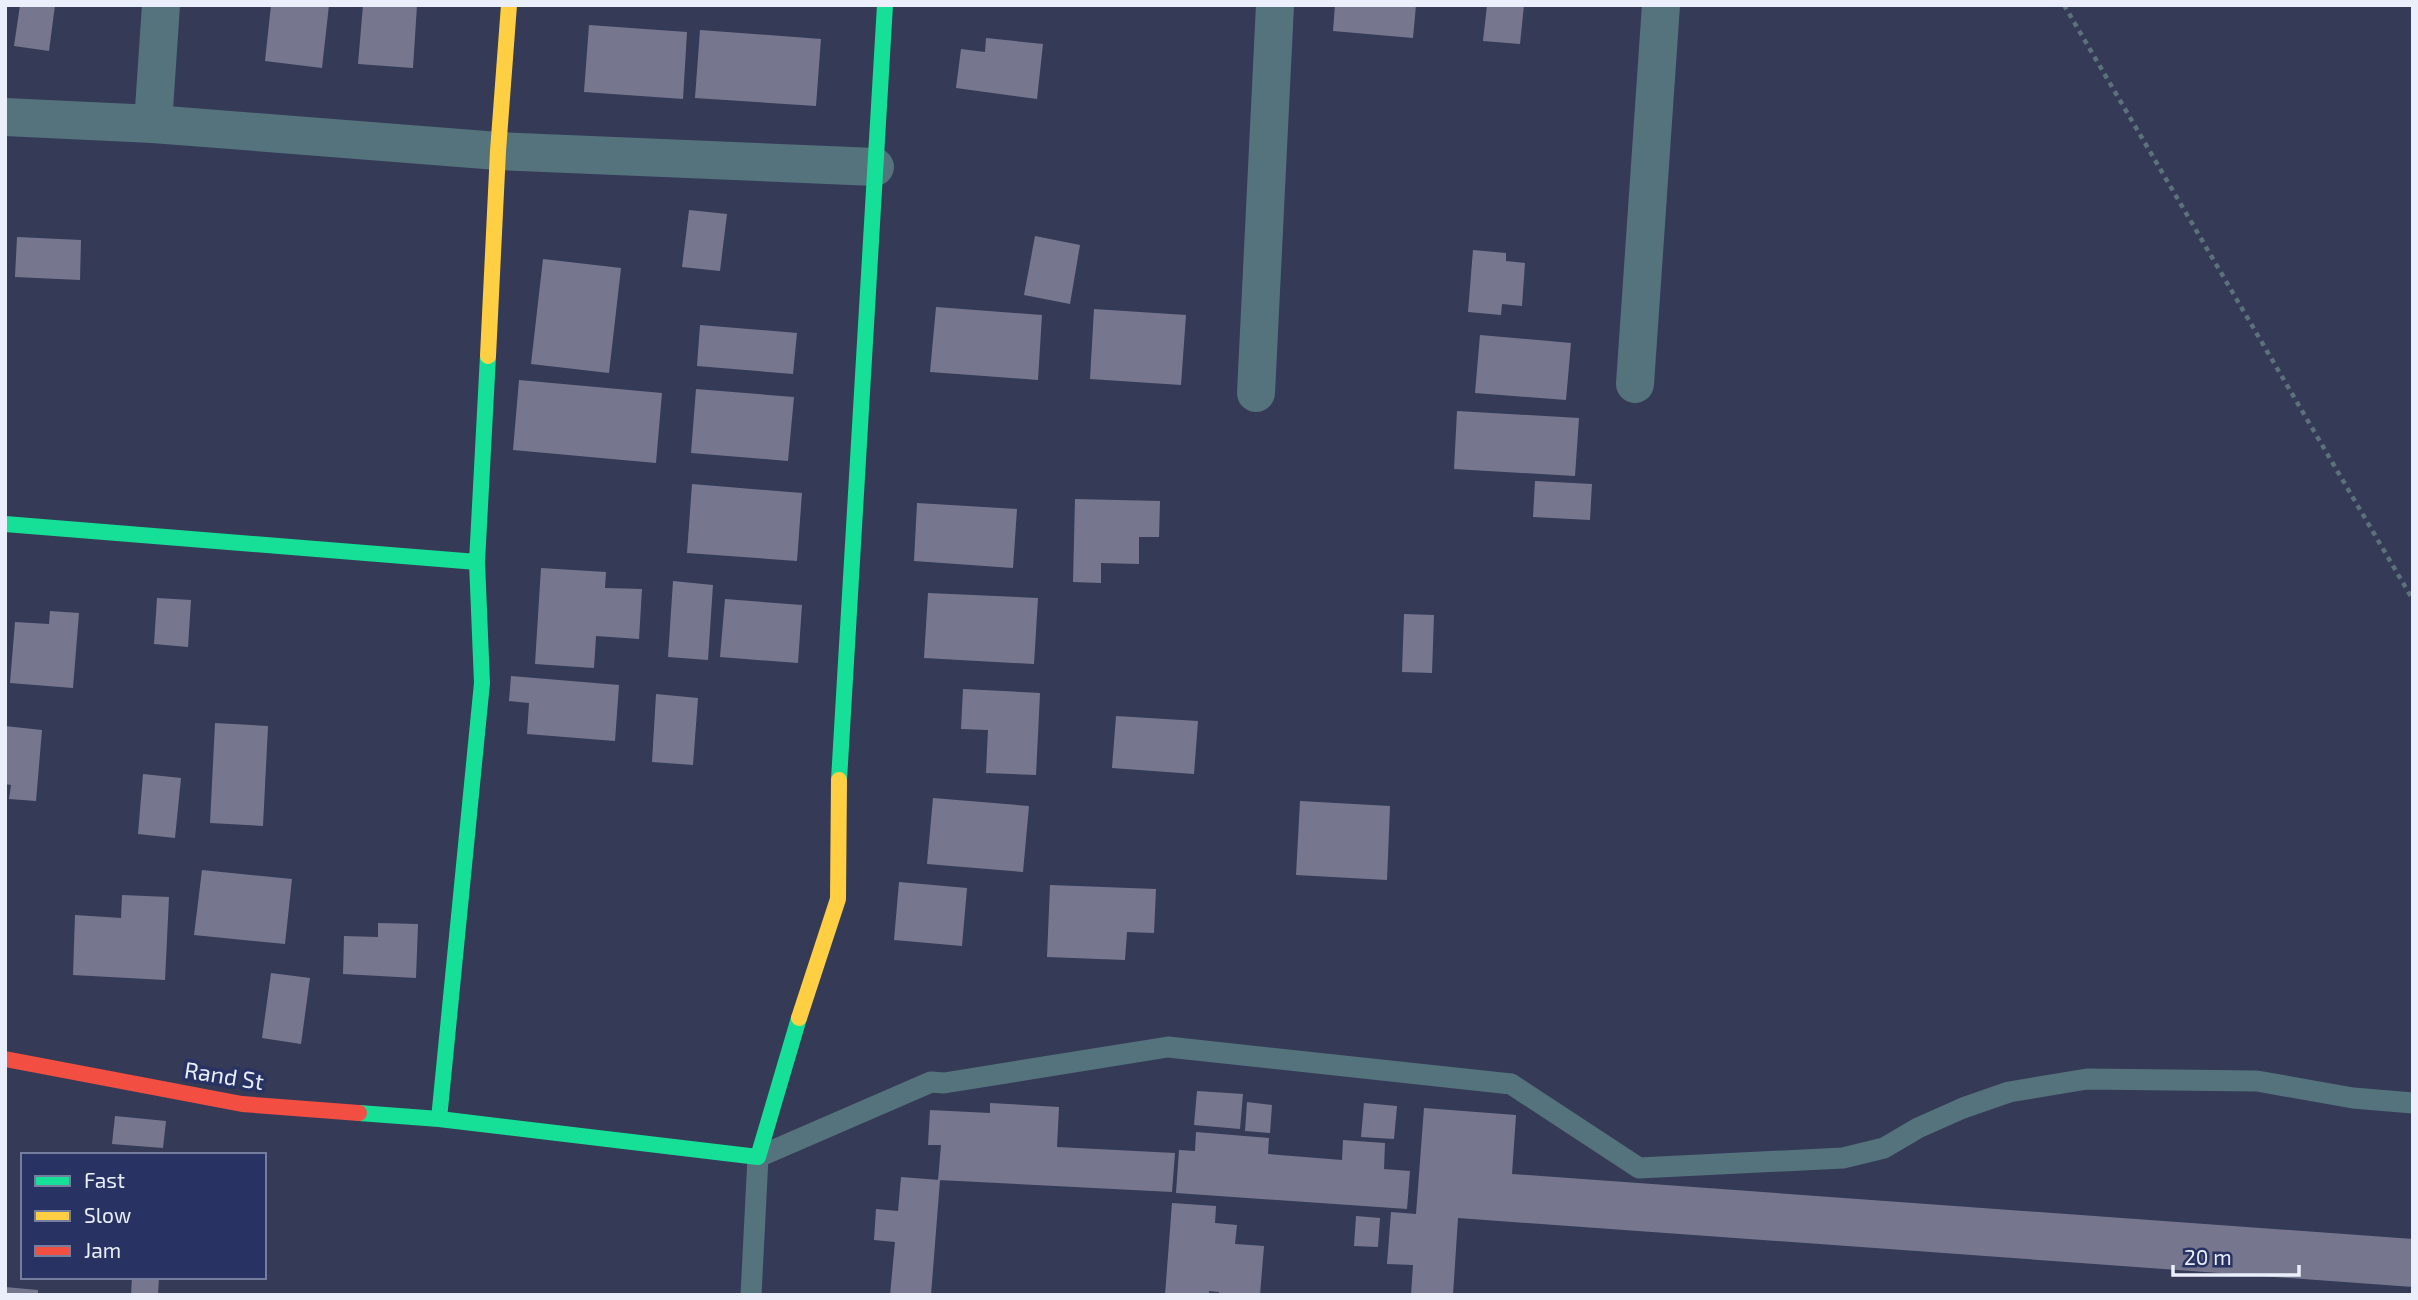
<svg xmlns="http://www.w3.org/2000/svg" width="2418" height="1300" font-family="'Exo 2',sans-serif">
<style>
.building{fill:#76778f}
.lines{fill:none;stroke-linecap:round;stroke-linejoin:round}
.path{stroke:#5d717c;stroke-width:4.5;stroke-dasharray:5 5;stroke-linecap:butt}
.lane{stroke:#55737d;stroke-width:21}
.street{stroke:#55737d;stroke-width:38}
.fast{stroke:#16e098;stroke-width:16}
.slow{stroke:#ffcf43;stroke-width:16}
.jam{stroke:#f24e42;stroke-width:16}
.labels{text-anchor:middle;stroke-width:7;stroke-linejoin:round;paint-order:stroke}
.street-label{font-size:23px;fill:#ebeffb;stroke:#283263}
</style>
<rect width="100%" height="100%" fill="#353b56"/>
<path class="building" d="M20,5h35l-6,46 -35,-5z
M271,5h58l-7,63 -57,-7z
M363,5h54l-4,63 -55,-4z
M1335,5h81l-3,33 -80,-7z
M1487,5h37l-4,39 -37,-3z
M589,25l98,7 -4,67 -99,-7z
M700,30l121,9 -5,67 -121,-8z
M986,38l57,6 -6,55 -81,-11 5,-39 24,3z
M689,210l38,4 -7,57 -38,-4z
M1035,236l45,9 -10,59 -46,-9z
M17,237l64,3 -1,40 -65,-3z
M1473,250l33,3v8l19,2 -3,43 -20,-2 -1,11 -33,-3z
M543,259l78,9 -12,105 -78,-9z
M936,307l106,8 -4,65 -108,-8z
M1094,309l92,6 -5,70 -91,-6z
M700,325l97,8 -4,41 -96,-8z
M1480,335l91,8 -5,57 -91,-7z
M519,380l143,13 -6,70 -143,-13z
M696,389l98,8 -6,64 -97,-8z
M1457,411l122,7 -4,58 -121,-7z
M1535,481l57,3 -2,36 -57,-3z
M692,484l110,9 -5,68 -110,-8z
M1075,499l85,2 -1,36h-20v27l-38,-1v20l-28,-1z
M917,503l100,6 -4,59 -99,-7z
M541,568l65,4 -1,16 37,1 -3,50 -43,-3 -2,32 -59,-4z
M673,581l40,4 -5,75 -40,-3z
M928,593l110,5 -4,66 -110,-6z
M157,598l34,2 -3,47 -34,-3z
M725,599l77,6 -4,58 -78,-6z
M50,611l29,2 -6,75 -63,-5 5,-61 34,2z
M1404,614l30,1 -2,58 -30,-1z
M511,676l108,9 -4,56 -88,-7 2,-31 -20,-2z
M963,689l77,4 -4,82 -50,-2 2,-43 -27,-1z
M656,694l42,4 -5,67 -41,-3z
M1116,716l82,5 -4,53 -82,-6z
M215,723l53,3 -5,100 -53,-3z
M5,726l37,4 -6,71 -27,-2 2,-14 -6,-1z
M143,774l38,4 -6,60 -37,-4z
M933,798l96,8 -6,66 -96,-8z
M1300,801l90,5 -3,74 -91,-5z
M202,870l90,9 -7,65 -91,-9z
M899,882l68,6 -5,58 -68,-6z
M1050,885l106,4 -2,44 -27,-1 -2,28 -78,-3z
M122,895l47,2 -4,83 -92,-5 2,-60 46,3z
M378,923l40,1 -2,54 -73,-4 1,-38 34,1z
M271,973l39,5 -9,66 -39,-6z
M1197,1091l46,3 -3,35 -46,-4z
M1247,1102l25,3 -2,28 -25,-2z
M990,1103l69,4 -2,40 118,6 -3,39 -234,-12 3,-35h-13l2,-35 60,3z
M1364,1103l33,3 -3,33 -33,-2z
M1424,1108l92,7 -4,59 901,65v48l-955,-69 -5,77h-42l2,-30 -26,-1 4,-52 25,2z
M115,1116l51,5 -3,27 -51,-4z
M1196,1132l73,6 -1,16 74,6 1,-20 42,3 -1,26 26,2 -3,38 -231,-16 3,-43 16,1z
M901,1177l39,3 -9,115h-41l5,-53 -21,-2 2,-31 22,2z
M1172,1203l44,3 -1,17 22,2 -2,19 29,2 -4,49h-41v-3l-10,-1v4h-44z
M1356,1216l24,2 -2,29 -24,-1z
M132,1277l27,1 -1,17h-27z
M5,1287l33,3v5h-33z"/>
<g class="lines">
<path class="path" d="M2064,5l349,595"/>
<path class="lane" d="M751,1295l7,-138 173,-75 13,1 224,-36 343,37 128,84 204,-10 41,-10 34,-20 45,-20 46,-16 78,-13 170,2 96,17 60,5"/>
<path class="street" d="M5,117l148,7 345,27 377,16
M153,124l8,-119
M1635,384l26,-379
M1256,393l19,-388"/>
<path class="fast" d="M5,524l472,38
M839,780l46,-775
M359,1113l80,6 319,38 41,-139
M439,1119l43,-436 -5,-121 11,-206"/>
<path class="slow" d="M488,356l10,-205 11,-146
M799,1018l39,-119 1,-119"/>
<path class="jam" d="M5,1059l237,45 117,9"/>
</g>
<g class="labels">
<g class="street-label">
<text transform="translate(224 1076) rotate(9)" y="8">Rand St</text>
</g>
</g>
<rect width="2418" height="1300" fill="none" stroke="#ebeffb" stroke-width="14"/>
<rect x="21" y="1153" width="245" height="126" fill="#283263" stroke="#767ea0" stroke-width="2"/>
<rect x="35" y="1176" width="35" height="10" fill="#16e098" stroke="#767ea0" stroke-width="2"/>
<text x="84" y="1188" font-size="21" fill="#ebeffb">Fast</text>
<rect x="35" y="1211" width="35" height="10" fill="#ffcf43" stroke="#767ea0" stroke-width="2"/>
<text x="84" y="1223" font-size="21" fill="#ebeffb">Slow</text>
<rect x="35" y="1246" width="35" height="10" fill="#f24e42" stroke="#767ea0" stroke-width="2"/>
<text x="84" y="1258" font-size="21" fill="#ebeffb">Jam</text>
<path d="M2173 1265v10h126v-10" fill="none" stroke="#ebeffb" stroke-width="3.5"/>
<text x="2184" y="1265" font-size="21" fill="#ebeffb" stroke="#283263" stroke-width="5" paint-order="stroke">20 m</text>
</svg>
